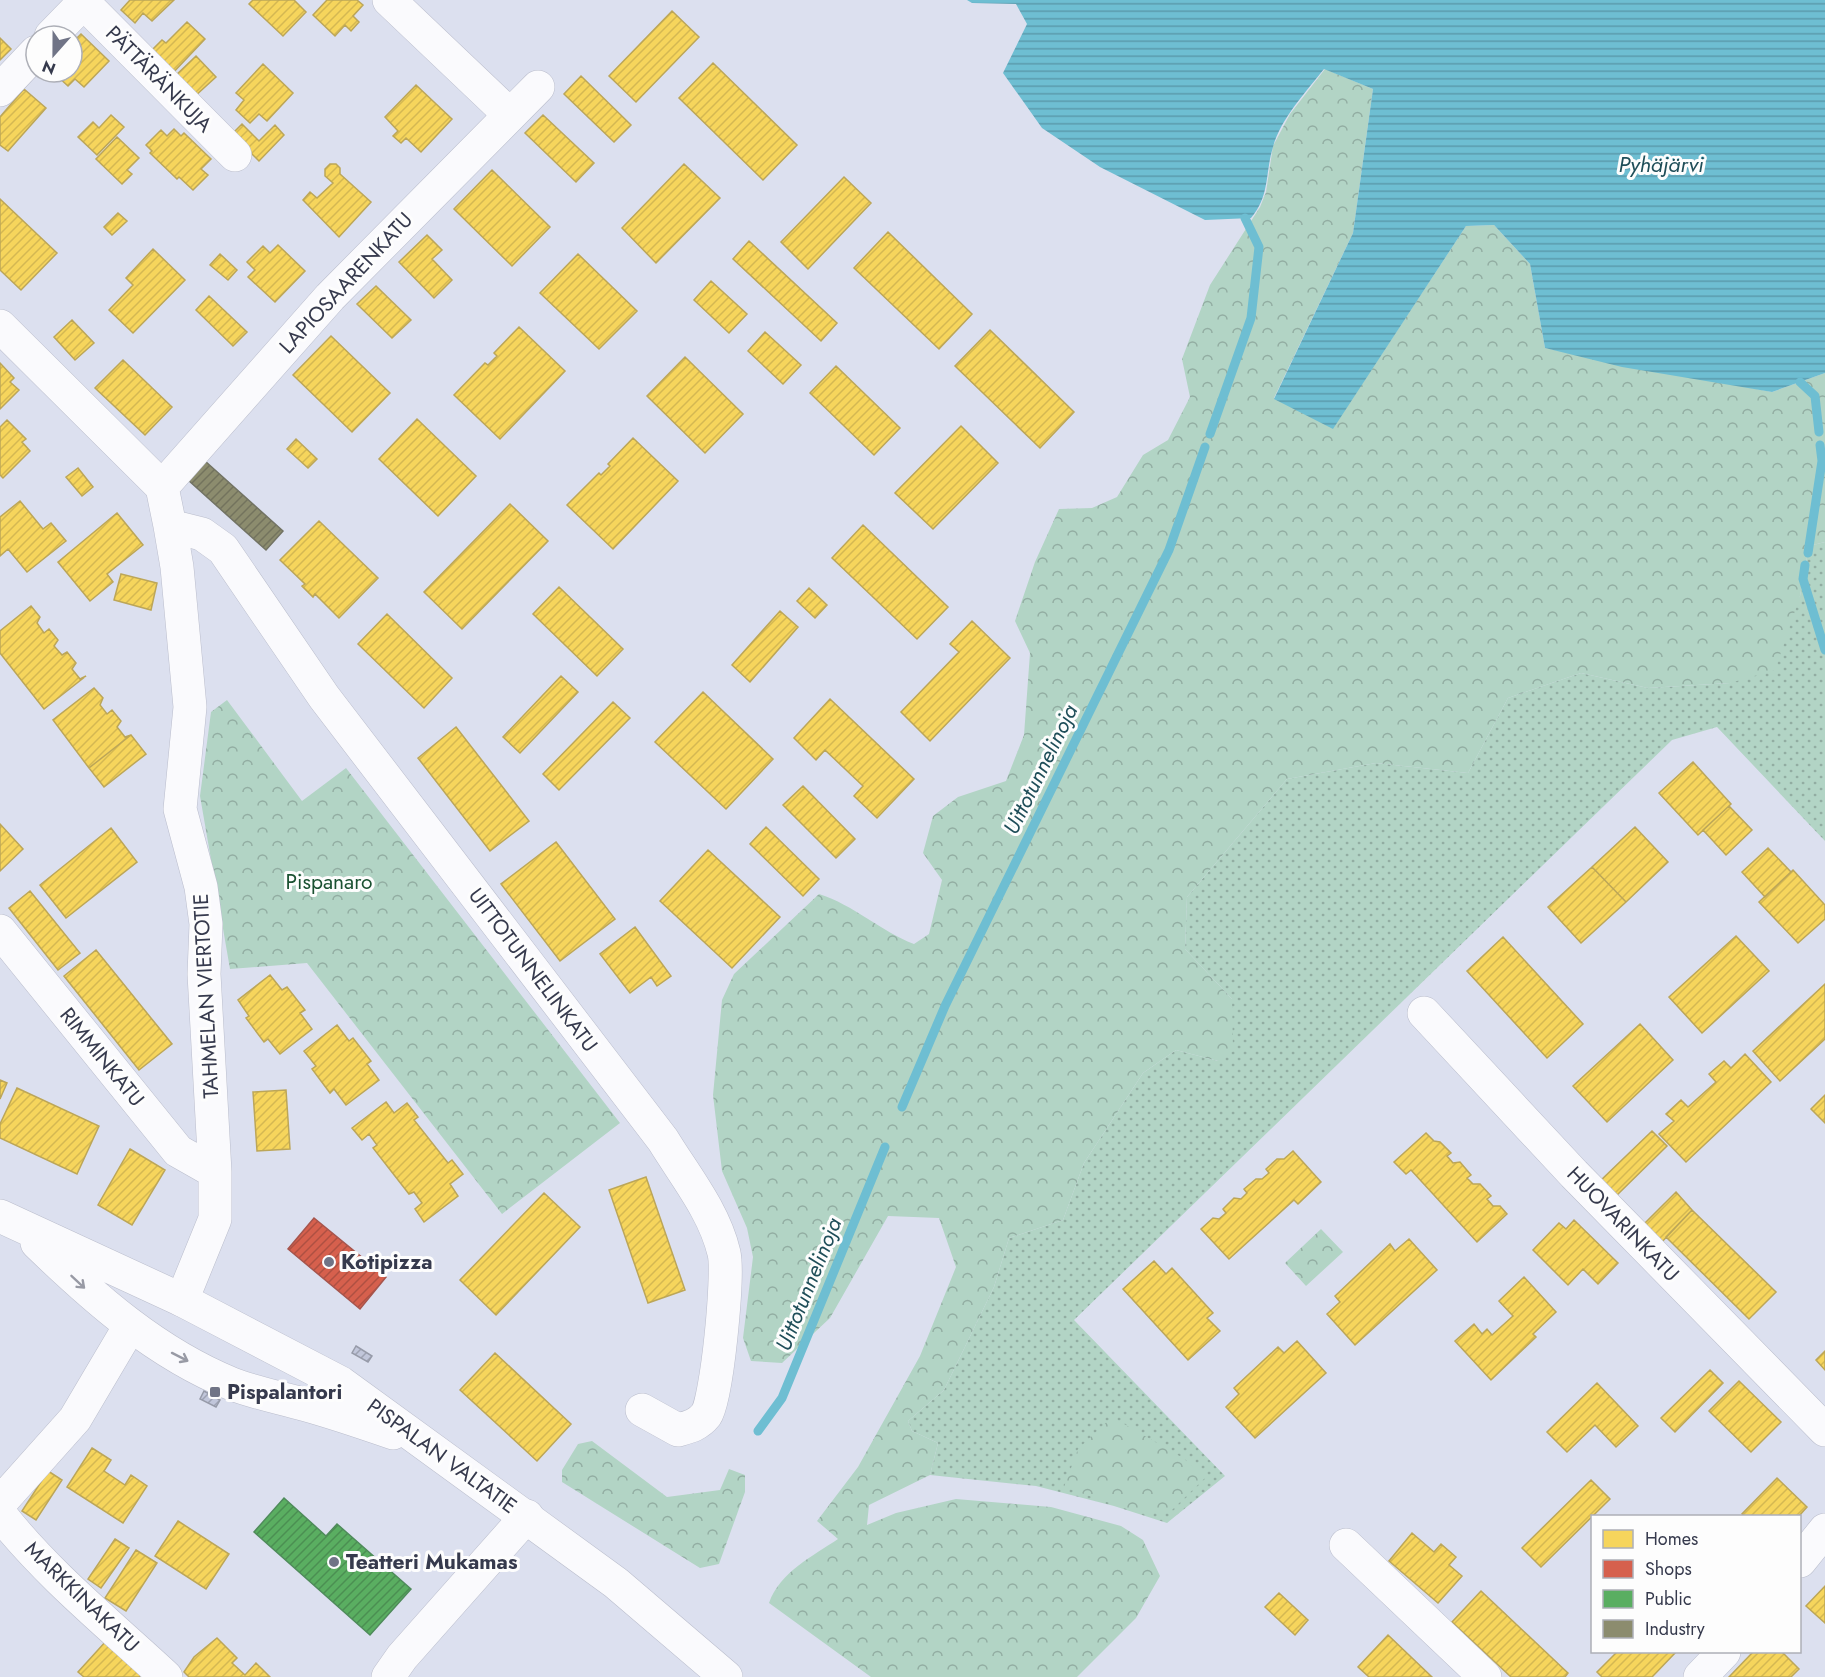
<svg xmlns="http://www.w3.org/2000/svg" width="1825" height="1677" font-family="Jost,sans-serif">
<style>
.grass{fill:url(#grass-dots)}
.forest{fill:url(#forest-crowns)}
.water{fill:url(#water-rules)}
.homes{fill:url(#homes-hatch);stroke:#bca658;stroke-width:1.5}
.shops{fill:url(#shops-hatch);stroke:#a6554d;stroke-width:1.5}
.public{fill:url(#public-hatch);stroke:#4f8b5b;stroke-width:1.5}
.industry{fill:url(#industry-hatch);stroke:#727364;stroke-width:1.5}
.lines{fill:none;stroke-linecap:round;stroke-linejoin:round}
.stream{stroke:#6ebed2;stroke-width:9}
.building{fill:url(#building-hatch);stroke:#979ba9;stroke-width:1.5}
.minor-casing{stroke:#babdcc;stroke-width:34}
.secondary-casing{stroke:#babdcc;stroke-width:34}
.minor{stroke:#fafafd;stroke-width:33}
.secondary{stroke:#fafafd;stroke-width:33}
.oneway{stroke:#989aa5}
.poi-dot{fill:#707486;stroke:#fdfdfd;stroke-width:2}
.labels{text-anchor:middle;stroke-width:6;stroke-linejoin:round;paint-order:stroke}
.street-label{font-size:21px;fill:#363a4d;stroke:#fdfdfd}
.park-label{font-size:21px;fill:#1a5131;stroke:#fdfdfd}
.poi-label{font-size:21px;font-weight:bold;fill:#363a4d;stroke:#fdfdfd;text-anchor:start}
.water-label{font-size:22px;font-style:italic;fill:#1f4e59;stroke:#fdfdfd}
</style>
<defs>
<pattern id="grass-dots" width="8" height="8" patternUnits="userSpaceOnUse" patternTransform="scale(1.5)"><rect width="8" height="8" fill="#b2d4c5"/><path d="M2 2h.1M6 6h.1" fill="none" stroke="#92ada2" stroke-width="1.8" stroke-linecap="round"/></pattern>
<pattern id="forest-crowns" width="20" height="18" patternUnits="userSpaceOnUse" patternTransform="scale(1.5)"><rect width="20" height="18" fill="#b2d4c5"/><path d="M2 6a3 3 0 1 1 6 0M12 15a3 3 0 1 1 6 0" fill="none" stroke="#92ada2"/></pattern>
<pattern id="water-rules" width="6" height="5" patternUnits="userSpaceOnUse" patternTransform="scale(1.5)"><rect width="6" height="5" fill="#6ebed2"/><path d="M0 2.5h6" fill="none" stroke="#5b9bad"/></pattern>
<pattern id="homes-hatch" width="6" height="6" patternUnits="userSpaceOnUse" patternTransform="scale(1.5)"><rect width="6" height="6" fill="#f6d55c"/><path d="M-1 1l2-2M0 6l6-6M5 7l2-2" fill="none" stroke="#d4b852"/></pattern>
<pattern id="shops-hatch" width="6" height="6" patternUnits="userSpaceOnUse" patternTransform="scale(1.5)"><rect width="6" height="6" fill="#d6604d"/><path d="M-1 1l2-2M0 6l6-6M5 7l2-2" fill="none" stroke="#ae5042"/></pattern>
<pattern id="public-hatch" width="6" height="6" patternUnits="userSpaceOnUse" patternTransform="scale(1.5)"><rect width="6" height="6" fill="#5aae61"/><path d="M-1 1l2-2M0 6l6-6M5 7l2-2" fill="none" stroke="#4b8f52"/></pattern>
<pattern id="industry-hatch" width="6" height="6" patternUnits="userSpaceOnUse" patternTransform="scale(1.5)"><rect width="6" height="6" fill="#8c8c6e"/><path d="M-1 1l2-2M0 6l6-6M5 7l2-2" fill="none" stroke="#73735d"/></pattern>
<pattern id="building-hatch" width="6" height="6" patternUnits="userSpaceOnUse" patternTransform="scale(1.5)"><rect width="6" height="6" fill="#c1c6da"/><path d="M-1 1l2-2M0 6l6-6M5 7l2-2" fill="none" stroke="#9ea2b3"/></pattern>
</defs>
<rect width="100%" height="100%" fill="#dce0ef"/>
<path class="grass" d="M1825,542v299l-108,-114 -45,13 -598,580 151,156 -58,47 -53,-17 -78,-20 -106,-11 8,-32 -26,-12 -4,-10 36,-31 50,-103 15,-49 54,-18 21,-57 59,-90 33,-23 42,11 14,-62 -47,-50 2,-52 100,-118 89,-16 92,10 40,-75 73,-25 67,15 82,-5 70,-87 9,-50z"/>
<path class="forest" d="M1325,69l48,20 -20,144 -79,165 59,30 133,-202 28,-1 36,39 15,84 227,44 53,-19v169l-16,4 -9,50 -25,74 -45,13 -82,5 -67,-15 -73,25 -40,75 -92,-10 -89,16 -100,118 -2,52 47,50 1,52 -15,10 -42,-11 -33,23 -59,90 -21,57 -54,18 -15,49 -50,103 -36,31 4,10 26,12 -8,32 -61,30 -2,20 29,-12 60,-14 95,8 70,19 22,14 17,36 -24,42 -59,59h-206l-102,-74c11,-31 44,-47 69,-64l-21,-18 41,-54 62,-111 36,-89 -17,-49 -51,-2 -58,102 -48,45 -31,-2 -8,-23 10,-81 -6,-29 -25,-57 -9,-76 9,-95 12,-26 85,-80c35,11 61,37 95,50l15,-10 13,-54 -19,-27 10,-37 25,-19 48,-16 18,-46 6,-82 -15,-32 20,-59 24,-53 33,-1 25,-11 26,-42 25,-15 22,-43 -8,-38 28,-74 50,-78 6,-15 7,-46 17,-32z
M227,700l75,101 44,-33 274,355 -118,91 -195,-251 -77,6 -30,-173 11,-84z
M1321,1229l22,23 -37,34 -21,-23z
M1112,1417l71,41 23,19 -35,34 -33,2 -74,-26 14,-38z
M592,1441l75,56 53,-7 9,-21 16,6v17l-26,72 -19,4 -138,-86v-12l16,-26z"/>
<path class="water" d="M967,0h858v373l-53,19 -150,-25 -77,-19 -15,-84 -36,-39 -28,1 -133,203 -59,-30 79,-166 20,-144 -49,-20c-18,23 -43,49 -51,78 -8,26 -3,49 -22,71l-46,2 -105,-53 -58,-39 -39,-55 24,-49 -11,-20 -44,-1z"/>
<path class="homes" d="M130,0h44l-22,21 -9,-8 -8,10 -14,-13z
M253,0h41l12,12 -23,24 -34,-32z
M327,0h30l6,5 -10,11 6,6 -8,9 -6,-6 -10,11 -22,-21z
M672,11l27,26 -63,65 -27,-26z
M187,22l18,17 -35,37 -23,-21 15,-15 4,3z
M81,34l28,27 -25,26 -9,-8 -7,7 -13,-12 17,-2v-29z
M0,38l11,11 -11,11z
M196,56l20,21 -22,20 -20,-20z
M713,63l84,82 -34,35 -84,-82z
M263,64l30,29 -26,28 -8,-7 -9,9 -14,-13 8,-10 -8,-7z
M581,76l50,49 -17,17 -50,-48z
M416,85l36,34 -31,33 -15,-14 -5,5 -8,-7 5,-5 -13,-14z
M24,89l22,19 -38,43 -8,-6v-28z
M111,115l13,12 -27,28 -19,-18 15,-15 6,6z
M543,115l51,48 -18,19 -51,-49z
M242,124l17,17 16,-16 9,10 -25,26 -27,-27z
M174,129l7,7 3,-3 27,26 -10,10 7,6 -15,15 -14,-13 -2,2 -27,-26 2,-2 -6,-6 15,-15 6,6z
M117,137l22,21 -12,12 5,4 -10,10 -26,-25z
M330,164h6l4,4v6l31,28 -32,35 -36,-37 7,-8 7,6 16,-15 -8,-7v-7z
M684,164l36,34 -64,65 -34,-35z
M492,170l58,57 -38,39 -58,-57z
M844,177l27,26 -63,66 -27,-27z
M0,199l57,54 -36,37 -21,-20z
M118,213l9,8 -15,14 -8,-8z
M888,232l84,82 -33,35 -85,-81z
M427,235l15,15 -10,9 20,21 -18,18 -35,-36z
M749,241l88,82 -16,18 -88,-82z
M278,245l27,26 -30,31 -27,-25 7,-7 -8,-8 16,-16 7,7z
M153,249l32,31 -52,53 -24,-23 24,-25 -7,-7z
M220,254l17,16 -9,10 -18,-15z
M578,254l59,57 -38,38 -59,-56z
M711,281l36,33 -18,19 -35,-33z
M376,286l35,34 -19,18 -35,-34z
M209,296l38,36 -14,14 -37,-36z
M72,320l22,23 -19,17 -21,-23z
M519,327l46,44 -65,68 -46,-44 31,-32 3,2 9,-9 -3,-3z
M990,330l84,82 -34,36 -85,-82z
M765,332l36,33 -18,19 -35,-33z
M331,336l59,57 -38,39 -59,-57z
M685,357l58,57 -38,39 -58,-57z
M123,360l49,47 -27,28 -50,-47z
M0,363l14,15 -4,4 9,8 -19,19z
M836,366l64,62 -26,27 -64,-62z
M417,419l59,57 -38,40 -59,-57z
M7,420l19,19 -4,3 8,9 -27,27 -3,-3v-48z
M961,426l37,37 -65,66 -38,-36z
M633,438l45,43 -65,68 -46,-44 32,-32 2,2 9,-9 -2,-2z
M296,439l21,20 -9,9 -21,-19z
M78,468l15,19 -11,9 -16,-19z
M20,501l23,28 8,-6 15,18 -39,31 -19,-23 -8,7v-39z
M510,504l38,37 -86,88 -38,-37z
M117,513l26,32 -36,29 6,8 -23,19 -32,-39z
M319,521l59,57 -39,40 -24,-24 -2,3 -11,-11 3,-2 -25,-24z
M863,525l85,82 -31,32 -85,-81z
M121,574l36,9 -6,27 -37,-10z
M559,587l64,62 -26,27 -64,-62z
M809,588l18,17 -12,13 -18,-17z
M31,606l9,11 -3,6 7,10 5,-4 9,11 -4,6 8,9 5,-3 9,11 -4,6 8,10 6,-3 -42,33 -44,-56v-22z
M780,611l18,16 -48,55 -18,-17z
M387,614l65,64 -28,30 -66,-64z
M972,621l38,37 -80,83 -29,-29 58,-60 -9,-8z
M561,676l17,16 -58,61 -17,-16z
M94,688l9,10 -3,7 7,9 5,-4 9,11 -4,6 8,10 6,-2 -42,33 -36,-48z
M703,692l70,67 -47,50 -71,-67z
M830,699l84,80 -37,39 -23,-22 9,-10 -38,-36 -9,10 -22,-22z
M613,702l17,16 -71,72 -16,-16z
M456,727l73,94 -39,30 -72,-93z
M131,735l15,19 -42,33 -15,-19z
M1693,762l38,42 -33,31 -39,-42z
M803,786l52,53 -19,19 -53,-53z
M1729,806l23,24 -26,25 -23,-25z
M0,824l23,25 -23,22z
M766,827l53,52 -16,17 -53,-52z
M1635,827l33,35 -42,40 -34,-35z
M111,828l26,34 -71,56 -26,-33z
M556,842l59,77 -55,42 -59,-77z
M1768,848l23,24 -26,25 -23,-25z
M708,850l72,67 -48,51 -72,-67z
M1592,867l34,35 -45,41 -33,-36z
M1793,870l32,35v14l-27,24 -39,-41z
M30,891l50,62 -22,17 -49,-62z
M635,927l36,49 -14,10 -6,-9 -21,16 -30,-39z
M1736,936l33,35 -67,62 -33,-36z
M1503,937l80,87 -36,34 -80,-87z
M96,950l76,94 -33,26 -75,-94z
M270,975l12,15 5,-3 18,23 -5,3 12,16 -32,25 -12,-15 -4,3 -18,-24 3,-2 -11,-16z
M1825,984v55l-45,42 -27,-30z
M1640,1024l33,36 -66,62 -34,-36z
M337,1025l12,16 4,-3 18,23 -4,3 12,16 -33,25 -12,-16 -4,4 -18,-24 4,-3 -12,-15z
M1745,1054l26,28 -85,80 -27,-28 15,-13 -8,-7 15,-14 7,7 28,-25 -7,-8 15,-13 7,7z
M0,1080l7,3 -7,16z
M17,1088l82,38 -22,48 -77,-36v-14z
M286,1090l4,59 -33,2 -4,-59z
M1825,1095v28l-14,-14z
M386,1102l8,11 13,-10 11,14 -4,3 34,43 4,-3 11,14 -13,10 8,12 -34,26 -9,-13 7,-6 -8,-11 -5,2 -36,-46 4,-3 -8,-11 -7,6 -10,-12z
M1652,1131l15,15 -53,52 -16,-15z
M1426,1133l8,8 6,1 11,11 -4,3 6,7 7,-1 11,13 -4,3 6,6h7l11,12 -4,3 6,7h7l7,8 -30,28 -66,-72 -5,4 -12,-12z
M130,1149l35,21 -33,55 -34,-20z
M1293,1151l28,31 -23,22 -4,-4 -65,59 -28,-30 12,-11 6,1 7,-6 -3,-4 11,-11 7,1 6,-6 -3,-4 12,-10h6l7,-6 -3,-4 11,-10h7z
M646,1177l39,113 -37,13 -39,-113z
M1676,1192l16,18 -32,34 -18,-18z
M544,1193l36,34 -84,88 -36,-35z
M1692,1210l84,82 -27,27 -83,-82z
M1574,1220l44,43 -20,21 -15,-15 -15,16 -35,-35 26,-27 7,6z
M1409,1239l28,31 -82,75 -28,-31 13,-12 -5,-6 55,-52 5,7z
M1154,1261l12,13 6,-6 41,45 -6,5 13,13 -32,29 -65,-71z
M1524,1277l32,35 -23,22 3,3 -45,43 -36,-39 19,-17 8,10 5,-5 5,6 21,-19 -14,-15z
M1297,1341l29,32 -71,65 -29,-31 13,-13 -5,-6 44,-41 6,6z
M1825,1351v19l-9,-10z
M495,1353l76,71 -34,37 -77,-71z
M1710,1370l13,13 -48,49 -14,-14z
M1739,1381l42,41 -30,30 -42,-41z
M1597,1383l41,43 -22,21 -21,-22 -28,27 -20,-20z
M92,1448l19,12 -7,11 21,14 6,-10 16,11 -24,37 -56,-36z
M48,1471l14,9 -26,40 -14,-9z
M1777,1478l30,29 -8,9h-54l-3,-2z
M1591,1480l19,19 -69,68 -19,-19z
M178,1521l51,33 -23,35 -51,-33z
M1412,1533l22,19 7,-8 15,13 -7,8 13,11 -24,27 -49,-42z
M115,1539l14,9 -28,40 -13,-9z
M136,1550l21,13 -31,48 -21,-13z
M1825,1586v37l-19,-17z
M1481,1591l87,82 -3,4h-54l-59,-55z
M1279,1593l29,27 -13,15 -30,-28z
M1388,1635l44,42h-63l-11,-10z
M217,1638l20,20 -5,5 13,12 11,-12 14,14h-81l-5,-5 10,-15z
M107,1640l36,33 -4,4h-55l-6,-5z
M1617,1652h59l-24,25h-50l-5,-5z
M1753,1652h29l17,17 -8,8h-62z"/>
<path class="shops" d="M314,1218l72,59 -26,32 -72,-60z"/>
<path class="public" d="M284,1498l42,38 11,-12 74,65 -41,46 -116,-103z"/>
<path class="industry" d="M205,461l78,70 -17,19 -78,-70z"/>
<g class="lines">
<path class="stream" d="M1800,382l15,14 4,36
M1210,434l41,-116 8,-71 -14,-29
M1808,553l14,-92 -2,-16
M1805,565l-2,14 22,71
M902,1107l43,-101 224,-456 36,-103
M758,1431l24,-33 103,-251"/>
</g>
<path class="building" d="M356,1346l16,10 -4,6 -16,-9z
M204,1391l16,9 -4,7 -16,-8z"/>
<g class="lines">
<defs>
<path id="minor" d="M389,0l121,115
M83,2l152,153
M51,36l35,-36
M0,90l36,-38
M0,326l162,161 8,39 7,41 13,140 -10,102 21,78 5,37 -2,50 11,198v47l-33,81
M162,487l168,-190 208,-210
M170,526l32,8 21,15 101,148 339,443c22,36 51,71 61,113 5,21 -7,147 -18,162 -8,10 -17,12 -28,15l-36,-20
M0,931l178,220 37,21
M1424,1013l150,161 251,256
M0,1503l75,-84 55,-93
M0,1514c47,60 110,111 166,163
M1346,1545l139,132
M1800,1561l25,-31
M388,1677l14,-20 125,-141
M1700,1677l24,-25"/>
<path id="secondary" d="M0,1216l182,84 159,83 275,200 110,94
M37,1243c58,56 119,110 195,141 23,9 50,14 74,21 29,8 58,18 87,28"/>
</defs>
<use href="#minor" class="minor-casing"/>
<use href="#secondary" class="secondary-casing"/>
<use href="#minor" class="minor"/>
<use href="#secondary" class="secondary"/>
</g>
<defs><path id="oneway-shaft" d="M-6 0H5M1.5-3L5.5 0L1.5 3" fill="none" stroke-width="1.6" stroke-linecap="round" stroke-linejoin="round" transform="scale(1.5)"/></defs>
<g class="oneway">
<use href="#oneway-shaft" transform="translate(78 1282) rotate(43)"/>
<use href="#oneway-shaft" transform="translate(180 1357) rotate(27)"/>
</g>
<g class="poi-dot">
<circle cx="329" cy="1262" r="6"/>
<rect x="209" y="1386" width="12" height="12" rx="3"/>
<circle cx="334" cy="1562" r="6"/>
</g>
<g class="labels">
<g class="street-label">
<text transform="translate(159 79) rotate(45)" y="7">PÄTTÄRÄNKUJA</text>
<text transform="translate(346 283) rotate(-47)" y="7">LAPIOSAARENKATU</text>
<text transform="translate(533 970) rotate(53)" y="7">UITTOTUNNELINKATU</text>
<text transform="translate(206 996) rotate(-93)" y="7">TAHMELAN VIERTOTIE</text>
<text transform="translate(102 1057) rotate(51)" y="7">RIMMINKATU</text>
<text transform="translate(1623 1224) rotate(46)" y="7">HUOVARINKATU</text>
<text transform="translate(442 1456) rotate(36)" y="7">PISPALAN VALTATIE</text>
<text transform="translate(82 1597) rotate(44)" y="7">MARKKINAKATU</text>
</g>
<g class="park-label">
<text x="329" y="889">Pispanaro</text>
</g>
<g class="poi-label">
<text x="341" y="1269">Kotipizza</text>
<text x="227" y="1399">Pispalantori</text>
<text x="346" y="1569">Teatteri Mukamas</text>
</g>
<g class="water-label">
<text x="1661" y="172">Pyhäjärvi</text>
<text transform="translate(1040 769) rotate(-64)" y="8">Uittotunnelinoja</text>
<text transform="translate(808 1284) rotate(-68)" y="8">Uittotunnelinoja</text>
</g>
</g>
<rect x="1591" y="1515" width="210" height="138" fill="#fdfdfd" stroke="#adafb7" stroke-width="1.5"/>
<rect x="1603" y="1530" width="30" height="18" fill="#f6d55c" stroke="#adafb7" stroke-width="1.5"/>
<text x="1645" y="1545" font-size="18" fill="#363a4d">Homes</text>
<rect x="1603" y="1560" width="30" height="18" fill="#d6604d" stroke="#adafb7" stroke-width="1.5"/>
<text x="1645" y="1575" font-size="18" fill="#363a4d">Shops</text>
<rect x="1603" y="1590" width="30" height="18" fill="#5aae61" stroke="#adafb7" stroke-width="1.5"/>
<text x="1645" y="1605" font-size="18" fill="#363a4d">Public</text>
<rect x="1603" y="1620" width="30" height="18" fill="#8c8c6e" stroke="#adafb7" stroke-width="1.5"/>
<text x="1645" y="1635" font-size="18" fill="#363a4d">Industry</text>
<g transform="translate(54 54) rotate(201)"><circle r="28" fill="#fdfdfd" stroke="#adafb7" stroke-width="1.5"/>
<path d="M0-4.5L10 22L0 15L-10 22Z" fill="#707486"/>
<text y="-9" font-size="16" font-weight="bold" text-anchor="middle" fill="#363a4d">N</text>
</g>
</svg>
